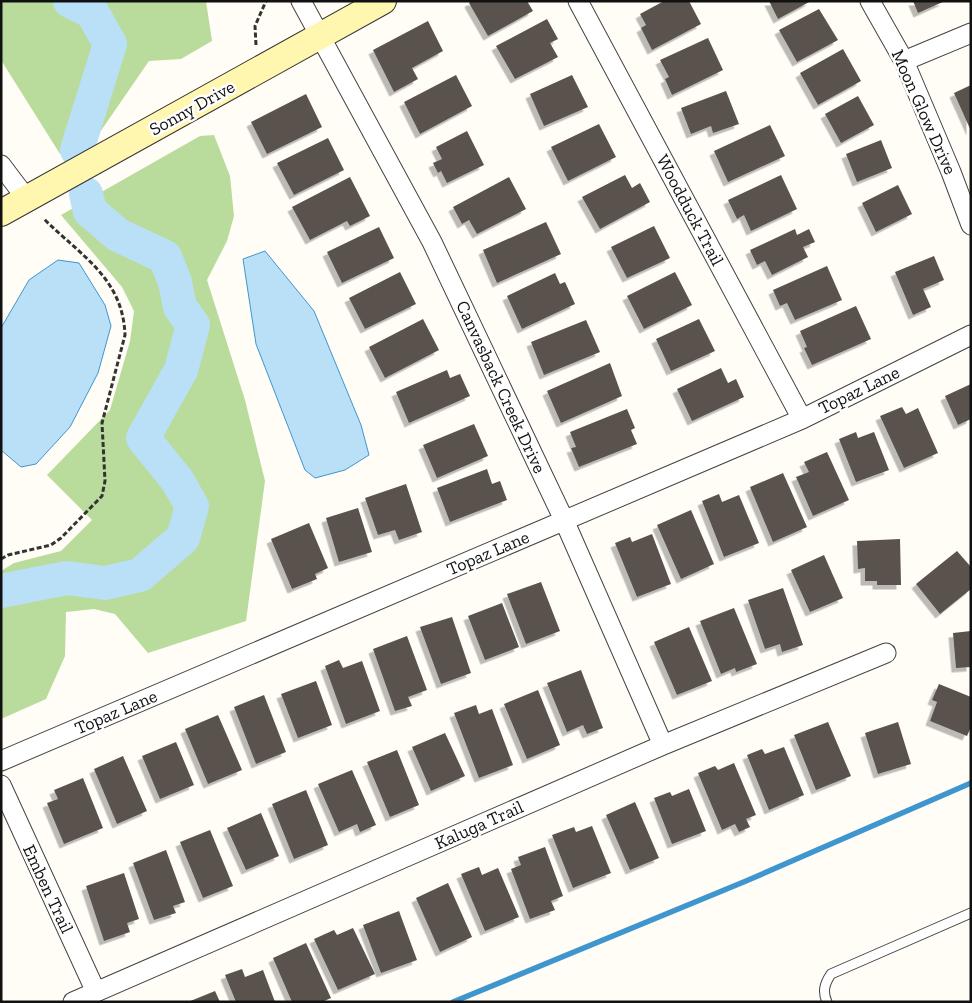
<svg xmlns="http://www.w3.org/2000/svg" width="972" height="1003" font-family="'Zilla Slab',serif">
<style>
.forest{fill:#b9dc9c}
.water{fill:#b9e0f7;stroke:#3f96cf}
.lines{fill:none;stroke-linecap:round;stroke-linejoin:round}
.stream{stroke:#3f96cf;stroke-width:5.5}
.river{stroke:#b9e0f7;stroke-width:34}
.building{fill:#5a524d;filter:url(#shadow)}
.lane-casing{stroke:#444;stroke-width:11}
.street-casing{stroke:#444;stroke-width:21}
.secondary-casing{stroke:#333;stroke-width:28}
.path{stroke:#333;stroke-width:3;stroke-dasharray:5 2.5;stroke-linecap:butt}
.lane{stroke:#fff;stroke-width:9}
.street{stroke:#fff;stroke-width:19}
.secondary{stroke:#fff6b0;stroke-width:26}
.labels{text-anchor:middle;stroke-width:5;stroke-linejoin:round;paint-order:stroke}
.street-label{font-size:18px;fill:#111;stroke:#fff}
</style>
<defs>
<filter id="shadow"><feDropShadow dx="-4.5" dy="4.5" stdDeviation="0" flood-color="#0004"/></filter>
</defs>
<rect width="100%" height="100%" fill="#fffdf5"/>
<path class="forest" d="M1,1h205l6,40 -31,18 -32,2 -51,74 -38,19 -59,-94z
M214,135l16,41 4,40 -7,25 -20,39 38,120 20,81 -19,140 -98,32 -33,-39 -21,-5 -28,3 -1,44 -19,43 -45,20v-148l13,-8 47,-12 31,-31 -45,-45 63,-65 20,-69 4,-30 -12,-24 -61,-72 139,-79z"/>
<path class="water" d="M265,251l49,60 47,114 8,30 -24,15 -30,8 -10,-8 -49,-126 -13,-85z
M58,260l21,3 26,42 6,21 -13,47 -28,54 -34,37 -15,3 -20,-17v-122l28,-48z"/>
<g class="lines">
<path class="stream" d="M92,1v11
M453,1002l293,-121 225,-98"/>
<path class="river" d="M70,1l22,11 18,32 -33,106
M1,591l66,-13 38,5 35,-8 43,-37 9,-32 -15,-26 -34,-42 38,-68 12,-45 -13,-18 -5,-25 -10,-25 -47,-22 -28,-24 -4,-17"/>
</g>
<path class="building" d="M471,1h56l6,10 -45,25 -19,-33z
M664,1h25l12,23 -49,26 -11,-22 5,-3 -6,-11z
M769,1h42l-33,18z
M913,1h32l-27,12z
M819,9l19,31 -41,22 -18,-32z
M547,19l11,20 -8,4 8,14 -43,22 -19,-33z
M428,21l15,30 -31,17 6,11 -24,13 -21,-42z
M708,38l15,32 -51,25 -7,-16 4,-2 -9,-17z
M843,49l18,32 -43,24 -18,-32z
M456,75l16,31 -52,28 -16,-32z
M572,75l16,32 -44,19 -14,-32z
M971,85v46l-17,-38z
M726,91l13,33 -26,9 -2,-7 -20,8 -10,-26z
M306,94l16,33 -55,27 -16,-32z
M858,96l16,29 -33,18 -16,-29z
M599,124l17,33 -48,24 -17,-34z
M770,125l15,31 -57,26 -14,-31z
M467,131l17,34 -37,18 -6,-12 -3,2 -5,-10 9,-4 -6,-12z
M328,138l16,32 -50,25 -17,-32z
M881,140l11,28 -35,14 -11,-28z
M625,175l7,13 8,-5 10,19 -50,27 -18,-32z
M781,175l16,34 -46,22 -7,-16 -7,4 -9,-19z
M350,177l20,39 -20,10 -3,-5 -37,19 -18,-33z
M509,177l17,32 -49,25 -8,-14 -7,4 -9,-17z
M898,185l14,29 -36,18 -14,-29z
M546,222l15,32 -64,29 -14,-33z
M654,226l16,32 -43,20 -16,-31z
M379,227l15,31 -52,25 -15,-31z
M795,229l2,6 12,-6 6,13 -12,5 5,10 -36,18 -7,-14 -8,4 -7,-15z
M934,256l10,24 -21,9 8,18 -18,8 -18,-43z
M827,266l15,34 -47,20 -8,-17 -7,3 -7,-16z
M400,272l16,32 -51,25 -16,-31z
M675,272l17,33 -48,24 -17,-33z
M555,273l5,11 5,-2 10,22 -53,25 -15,-33z
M856,306l15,33 -59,26 -8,-17 3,-1 -7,-16z
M423,319l16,31 -54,28 -16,-31z
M699,319l16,32 -44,20 -15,-32z
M586,320l14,32 -56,23 -13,-33z
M610,363l12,33 -61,27 -14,-32z
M721,368l7,15 8,-4 8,18 -52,24 -15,-32z
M447,370l3,8 10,-4 10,22 -61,27 -13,-31z
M971,384v35l-13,6 -13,-29z
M902,407l4,7 12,-6 20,45 -34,15 -24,-52z
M627,409l8,19 -4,2 6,14 -58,23 -8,-19 5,-1 -6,-15z
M474,424l14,32 -51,22 -14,-33z
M856,432l2,6 16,-6 15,38 -33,12 -17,-43z
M827,452l22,48 -36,16 -17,-39 13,-5 -5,-10z
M487,469l5,15 8,-3 7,19 -57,22 -13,-34z
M783,473l24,54 -34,15 -23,-55z
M406,484l16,48 -23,8 -4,-10 -17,5 -13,-37z
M719,494l3,8 17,-7 20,48 -35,14 -22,-56z
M358,508l14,44 -33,10 -13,-44z
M691,510l23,54 -33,15 -24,-54z
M309,523l19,45 -13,6 2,5 -25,10 -21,-50z
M652,534l19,50 -34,13 -22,-54 15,-6 2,5z
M900,539l1,46h-24v-4h-12v-13l-7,1 -1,-28z
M957,551l14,16v22l-31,25 -24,-30z
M824,555l19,43 -33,14 -19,-42z
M541,582l19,49 -34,13 -19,-50z
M783,588l20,57 -21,7 -2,-8 -15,5 -17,-49z
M502,603l17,44 -34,13 -17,-44z
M734,608l23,56 -21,8 -1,-4 -14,6 -21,-53z
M452,617l19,56 -30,11 -21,-57z
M689,627l23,54 -35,14 -23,-53z
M971,631v36l-15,1 -3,-35z
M407,636l20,54 -19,7 4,9 -17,5 -22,-62z
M339,660l4,8 19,-7 18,50 -34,13 -21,-58z
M581,670l22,58 -16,6 -4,-9 -16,7 -20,-49z
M316,681l16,44 -34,13 -17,-44z
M939,684l32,13v30l-4,9 -37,-15 7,-19 -5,-2z
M538,690l22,55 -33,14 -23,-55z
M264,695l22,57 -30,12 -22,-57z
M476,705l3,9 13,-5 21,56 -34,13 -25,-65z
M218,715l24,55 -34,14 -23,-55z
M828,722l23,54 -35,14 -22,-55z
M898,722l13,42 -33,10 -13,-41z
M445,733l20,43 -34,15 -19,-44z
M176,742l18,43 -34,14 -18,-43z
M784,747l20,48 -35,15 -22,-55 15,-6 3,5z
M397,750l22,55 -29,12 -23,-55z
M123,756l24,55 -30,13 -23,-55z
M734,763l22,52 -10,4 4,8 -11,5 -4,-8 -13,6 -24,-57 17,-7 3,4z
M352,770l24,55 -16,7 -3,-8 -18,8 -21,-48z
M83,778l20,50 -39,16 -17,-41 11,-4 -4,-9z
M689,789l17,42 -34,13 -18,-46 16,-6 2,4z
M306,790l22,55 -34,14 -22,-55z
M635,802l24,56 -29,12 -24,-55z
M261,813l18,43 -33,14 -19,-42z
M592,826l19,47 -38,15 -21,-53 22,-8 2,5z
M210,830l23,56 -30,12 -23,-56z
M545,847l18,49 -12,5 4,9 -25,9 -19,-50 10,-4 -3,-8z
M166,850l19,52 -12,4 3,7 -22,7 -21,-57z
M479,867l3,8 16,-7 21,49 -34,14 -24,-57z
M124,873l15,46 -12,4 3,9 -26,9 -18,-55z
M448,883l24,54 -32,15 -24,-54z
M399,911l18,49 -36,13 -18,-48z
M353,928l22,46 -37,16 -24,-51 20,-9 3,5z
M306,943l25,55 -9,4h-30l-19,-44z
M242,969l3,8 18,-7 12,32h-39l-11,-27z
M215,991l5,11h-32z"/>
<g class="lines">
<defs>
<path id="lane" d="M827,1002c-5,-11 -2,-19 4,-28l140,-61"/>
<path id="street" d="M301,1l131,241 132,278 99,225
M578,1l224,418
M870,1l34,60 47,111 20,53
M904,61l67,-28
M1,165l25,33
M1,761l801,-342 169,-84
M1,785l95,207
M73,1002l590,-257 223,-92"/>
<path id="secondary" d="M1,213l382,-212"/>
</defs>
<use href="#lane" class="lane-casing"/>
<use href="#street" class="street-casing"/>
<use href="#secondary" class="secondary-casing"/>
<path class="path" d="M256,45l-1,-19 11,-25
M1,559l7,-4 43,-10 10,-7 41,-42 3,-15 -3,-58 23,-88c-2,-57 -45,-80 -81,-116"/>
<use href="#lane" class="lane"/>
<use href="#street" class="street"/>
<use href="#secondary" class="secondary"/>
</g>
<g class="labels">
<g class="street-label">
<text transform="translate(192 108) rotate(-29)" y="6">Sonny Drive</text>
<text transform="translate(924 112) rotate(66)" y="6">Moon Glow Drive</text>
<text transform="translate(690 210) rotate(62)" y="6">Woodduck Trail</text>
<text transform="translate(501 387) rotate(65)" y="6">Canvasback Creek Drive</text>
<text transform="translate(859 390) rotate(-26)" y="6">Topaz Lane</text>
<text transform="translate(488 553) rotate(-23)" y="6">Topaz Lane</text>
<text transform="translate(116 712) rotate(-23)" y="6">Topaz Lane</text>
<text transform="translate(479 825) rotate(-24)" y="6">Kaluga Trail</text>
<text transform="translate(48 889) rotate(65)" y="6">Emben Trail</text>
</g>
</g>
<rect width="972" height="1003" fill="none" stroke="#111111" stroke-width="5"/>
</svg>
